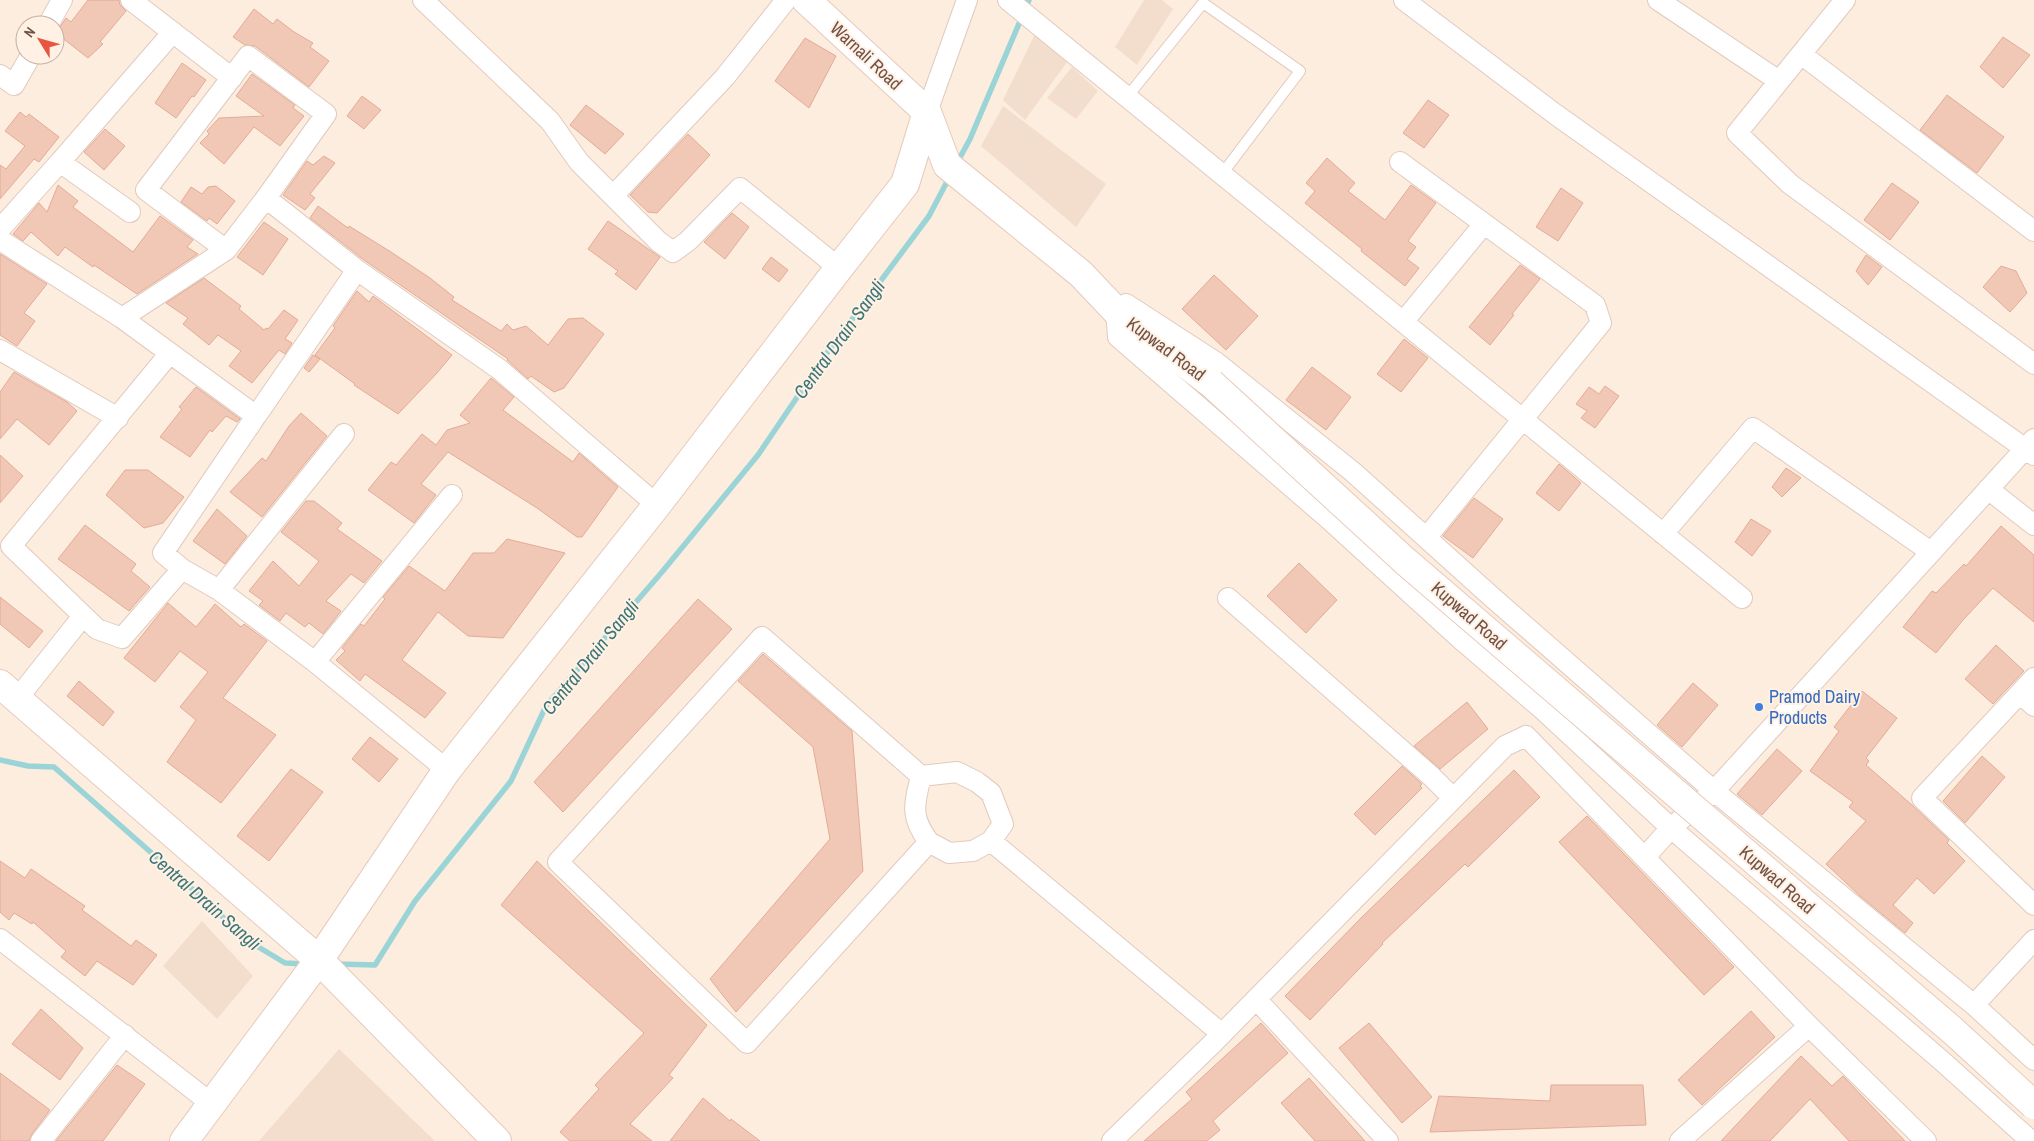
<svg xmlns="http://www.w3.org/2000/svg" width="2034" height="1141" font-family="'Archivo Narrow',sans-serif">
<style>
.residential{fill:#f3decd}
.lines{fill:none;stroke-linecap:round;stroke-linejoin:round}
.stream{stroke:#9ad4d6;stroke-width:5.5}
.building{fill:#f1c7b6;stroke:#e4ab96}
.lane-casing{stroke:#e1cabe;stroke-width:12}
.street-casing{stroke:#e1cabe;stroke-width:22}
.secondary-casing{stroke:#e7cabb;stroke-width:30}
.lane{stroke:#fff;stroke-width:10}
.street{stroke:#fff;stroke-width:20}
.secondary{stroke:#fff;stroke-width:28}
.secondary-bridge-casing{stroke:#e7cabb;stroke-width:30;stroke-linecap:butt}
.secondary-bridge{stroke:#fff;stroke-width:28}
.shop-dot{fill:#3f7fe0;stroke:#fff1e4;stroke-width:2}
.labels{text-anchor:middle;stroke-width:4;stroke-linejoin:round;paint-order:stroke}
.street-label{font-size:18px;fill:#715147;stroke:#fff1e4}
.shop-label{font-size:18px;fill:#366cbe;stroke:#fff1e4;text-anchor:start}
.water-label{font-size:19px;font-style:italic;fill:#3b7578;stroke:#fff1e4}
</style>
<rect width="100%" height="100%" fill="#fcedde"/>
<path class="residential" d="M1144,0h18l11,9 -36,56 -22,-18z
M1035,34l32,28 -42,58 -22,-20z
M1072,67l26,24 -22,28 -29,-21z
M1003,106l103,78 -30,43 -95,-81z
M202,921l51,55 -36,43 -54,-53z
M339,1049l96,92h-176z"/>
<g class="lines">
<path class="stream" d="M957,163l13,-24 59,-139
M0,760l28,6 26,1 135,119 61,56 35,21 20,1
M336,964l39,1 40,-64 96,-120 35,-75 116,-134 96,-117 69,-102 102,-137 21,-40"/>
</g>
<path class="building" d="M88,0h31l1,5 6,6 -26,31 3,2 -15,14 -32,-25 10,-15 5,4z
M254,9l19,15 4,-5 17,13 19,11 -3,4 19,14 -20,26 -54,-41 -10,-1 -12,-8z
M2003,37l27,18 -27,33 -23,-21z
M805,38l31,18 -27,52 -34,-27z
M182,63l24,17 -12,17 -2,-1 -16,22 -21,-15z
M252,74l43,31 -2,3 11,8 -24,30 -26,-19 -30,37 -24,-21 9,-9 -2,-3 12,-13 45,-2 -28,-20z
M1947,95l57,42 -27,36 -57,-43z
M362,96l19,14 -17,19 -17,-13z
M1428,100l21,15 -25,33 -21,-15z
M586,105l38,29 -19,20 -35,-29z
M20,112l6,5 3,-3 30,23 -20,25 -5,-3 -34,40v-34l6,4 19,-23 -20,-15z
M105,129l20,17 -21,24 -20,-18z
M688,134l22,21 -53,58 -9,-1 -18,-17z
M324,156l11,7 -25,31 5,4 -10,12 -22,-15 24,-34 6,4z
M1327,158l28,25 -7,8 37,29 26,-35 25,18 -28,38 8,6 -9,12 12,9 -14,18 -44,-35 1,-2 -57,-46 10,-12 -9,-8z
M1892,183l27,19 -29,38 -26,-20z
M58,185l20,16 -5,6 60,45 27,-36 33,24 -6,7 11,7 -61,40 -43,-29 -1,2 -28,-20 -7,9 -27,-24 -8,9 -10,-7 26,-31 8,9z
M216,186l19,15 -18,23 -8,-6 -2,3 -26,-19 10,-15 11,7 6,-7z
M1561,188l22,15 -25,38 -22,-14z
M318,206l30,22 1,-2 42,26 39,26 24,19 -2,3 49,31 6,-7 6,6 13,-4 22,19 20,-26 15,-1 21,16 -40,54 -10,4 -23,-16 -3,3 -21,-19 1,-1 -144,-99 -54,-42z
M732,213l17,14 -24,32 -21,-17z
M608,221l52,36 -24,33 -21,-16 3,-3 -30,-22z
M264,222l24,17 -25,36 -26,-18z
M0,254l47,30 -23,29 11,8 -18,25 -17,-11z
M1866,255l16,12 -14,18 -12,-14z
M771,257l17,13 -9,12 -17,-13z
M1520,265l20,14 -28,35 2,1 -24,30 -21,-18z
M2001,266l15,5 11,22 -17,19 -27,-25z
M1214,275l44,41 -32,34 -44,-41z
M204,278l37,28 -2,3 25,21 2,-2 2,1 16,-19 14,10 -13,19 7,4 -7,11 -6,-4 -27,33 -23,-17 12,-15 -23,-16 -9,10 -26,-21 5,-6 -22,-15z
M357,291l12,11 4,-6 79,59 -15,18 -39,41 -44,-29 1,-1 -40,-29 20,-27 -2,-2z
M1404,339l24,19 -27,34 -24,-18z
M313,355l7,4 -11,13 -5,-4z
M1312,367l39,30 -25,33 -40,-30z
M14,372l53,30 10,9 -28,34 -32,-26 -17,20v-47z
M491,378l23,19 -11,13 70,52 6,-9 39,34 -36,50h-5l-40,-29 -89,-56 -27,32 15,11 -22,28 -46,-33 23,-28 5,3 26,-31 14,11 11,-15 23,-7 -10,-8z
M1605,386l14,10 -24,32 -14,-10 6,-7 -11,-7 13,-17 10,7z
M196,387l44,32 -3,3 -11,-6 -14,16 -2,-2 -20,27 -30,-20 22,-28 -3,-2z
M301,413l26,23 -65,81 -32,-25 32,-34 4,3 23,-35z
M0,455l23,21 -23,27z
M1559,464l22,19 -22,28 -23,-18z
M1786,468l15,10 -19,19 -10,-10z
M125,470h23l36,27 -21,26 -19,5 -38,-33z
M1474,498l29,21 -30,39 -30,-22z
M306,501h8l28,22 -5,6 45,32 -18,22 -13,-9 -25,27 15,10 -18,23 -14,-11 -4,4 -19,-14 -6,8 -21,-16 4,-4 -14,-10 24,-30 26,25 20,-25 -38,-29z
M217,509l30,27 -22,28 -32,-23z
M1751,519l20,12 -19,25 -17,-14z
M85,525l51,39 -5,7 19,16 -21,24 -71,-52z
M2001,526l33,29v67l-41,-34 -30,32 -27,33 -33,-26 29,-36 4,2 28,-29 2,2z
M507,539l58,14 -62,85 -35,-2 -30,-24 -36,48 44,33 -21,25 -60,-44 -5,7 -24,-21 9,-9 -3,-3 19,-24 3,2 21,-27 -2,-2 26,-31 36,25 28,-38h21z
M1299,563l38,37 -31,33 -39,-37z
M0,597l43,34 -14,17 -29,-24z
M698,599l34,30 -169,183 -29,-30z
M168,603l28,24 19,-23 26,23 3,-3 23,17 -44,57 53,37 -55,68 -54,-41 29,-42 -16,-13 28,-35 -28,-21 -25,31 -31,-24z
M1996,645l28,26 -31,33 -28,-25z
M763,654l89,77 11,140 -127,141 -26,-33 120,-140 -17,-92 -75,-66z
M79,681l35,31 -11,14 -36,-30z
M1693,683l25,22 -36,42 -25,-22z
M1862,691l35,27 -31,40 3,3 -3,4 46,40 37,35 -2,3 18,18 -31,33 -17,-16 -24,27 20,18 -8,10 -45,-37 -34,-32 40,-43 -17,-14 4,-5 -43,-31 29,-40 -5,-4z
M1467,702l21,27 -48,40 -26,-23z
M370,737l28,22 -19,23 -27,-23z
M1777,749l25,22 -40,44 -25,-21z
M1982,756l23,21 -40,46 -22,-22z
M1402,766l20,18 -2,2 2,2 -47,47 -21,-21z
M291,769l32,23 -54,69 -32,-25z
M1514,770l26,27 -72,70 -3,-3 -83,79 1,1 -73,76 -25,-24 77,-79z
M1587,816l147,151 -30,28 -145,-153z
M0,861l25,17 6,-9 54,37 -3,4 49,36 5,-6 21,15 -24,30 -36,-24 -12,15 -24,-19 5,-6 -33,-29 -1,2 -18,-11 -5,7 -9,-8z
M537,861l170,164 -38,50 4,3 -43,46 22,17h-82l-10,-9 39,-43 -4,-4 49,-52 -143,-128z
M41,1009l42,39 -23,32 -48,-36z
M1751,1011l24,26 -73,68 -24,-25z
M1261,1023l27,30 -75,68 7,9 -13,11h-63l48,-42 -6,-7z
M1369,1023l63,74 -30,26 -63,-75z
M1801,1056l31,30 11,-10 62,65h-56l-39,-42 -40,42h-49z
M117,1065l28,19 -42,57h-47z
M0,1073l50,37 -18,24 -3,7h-29z
M1309,1078l56,63h-50l-34,-38z
M1551,1085h92l3,40 -216,7 9,-36 111,5z
M703,1098l27,23 1,-2 29,22h-90z"/>
<g class="lines">
<defs>
<path id="lane" d="M1127,97l76,-94 97,68 -78,103"/>
<path id="street" d="M131,0l101,78
M423,0l127,121 29,41 80,80 14,10 15,-11 52,-53 99,80
M1008,0l734,598
M1404,0l151,114 479,341
M1658,0l121,81
M1845,0l-108,133 53,51 244,180
M48,25l14,-25
M1801,54l233,177
M0,75l14,10 17,-30
M927,112l40,-112
M1400,162l195,143 6,18 -175,215
M613,196l112,-119 61,-77
M130,212l-70,-50 113,-130
M0,229l60,-67
M0,240l122,78
M226,250l-80,-60 102,-134 78,58 -60,84
M357,270l-101,146 -134,-98 104,-68 40,-52 91,72 142,99 158,136
M1126,304l91,59 136,109 140,126 221,193 260,214 60,55
M1116,311l2,26 213,184 133,121 78,67 129,119 271,233 89,80
M1403,322l81,-98
M0,350l118,68
M170,353l-159,193 86,83 25,9 60,-69
M256,416l-93,137 19,16 37,21 96,72 132,108
M1988,489l46,36
M1663,534l90,-106 178,124
M219,590l125,-156
M1228,598l203,178 22,22
M315,662l137,-167
M2034,678l-14,15 14,13
M2020,693l-98,105 112,107
M17,699l66,-83
M921,776c-7,29 -11,41 8,66
M991,841l12,-17 -12,-31 -14,-11 -20,-10 -36,4 -159,-139 -204,225 189,181 182,-201 20,11 24,-2 18,-10 231,193
M1645,857l26,-29 43,-37 320,-352
M0,939l212,165
M1256,999l132,142
M1974,1005l60,-65
M41,1141l84,-106
M1112,1141l101,-98 292,-297 21,-10 283,290 117,115
M1680,1141l129,-115"/>
<path id="secondary" d="M806,0l121,112 20,53 134,109 35,37 95,72
M0,684l319,276 178,181
M184,1141l135,-181 128,-190 210,-265 182,-237 66,-84 22,-72"/>
</defs>
<use href="#lane" class="lane-casing"/>
<use href="#street" class="street-casing"/>
<use href="#secondary" class="secondary-casing"/>
<use href="#lane" class="lane"/>
<use href="#street" class="street"/>
<use href="#secondary" class="secondary"/>
<defs>
<path id="secondary-bridge" d="M1211,383l194,178 547,469 82,75"/>
</defs>
<use href="#secondary-bridge" class="secondary-bridge-casing"/>
<use href="#secondary-bridge" class="secondary-bridge"/>
</g>
<circle class="shop-dot" cx="1759" cy="707" r="5"/>
<g class="labels">
<g class="street-label">
<text transform="translate(866 56) rotate(43)" y="6">Warnali Road</text>
<text transform="translate(1166 349) rotate(37)" y="6">Kupwad Road</text>
<text transform="translate(1469 616) rotate(41)" y="6">Kupwad Road</text>
<text transform="translate(1777 880) rotate(41)" y="6">Kupwad Road</text>
</g>
<g class="shop-label">
<text x="1769" y="703">Pramod Dairy<tspan x="1769" dy="21">Products</tspan></text>
</g>
<g class="water-label">
<text transform="translate(839 339) rotate(-54)" y="7">Central Drain Sangli</text>
<text transform="translate(590 657) rotate(-51)" y="7">Central Drain Sangli</text>
<text transform="translate(205 900) rotate(41)" y="7">Central Drain Sangli</text>
</g>
</g>
<g transform="translate(40 40) rotate(307)"><circle r="24" fill="#fff1e4" stroke="#c6b1a5"/>
<path d="M0-4L9 19L0 12L-9 19Z" fill="#e75442"/>
<text y="-8" font-size="14" font-weight="bold" text-anchor="middle" fill="#715147">N</text>
</g>
</svg>
